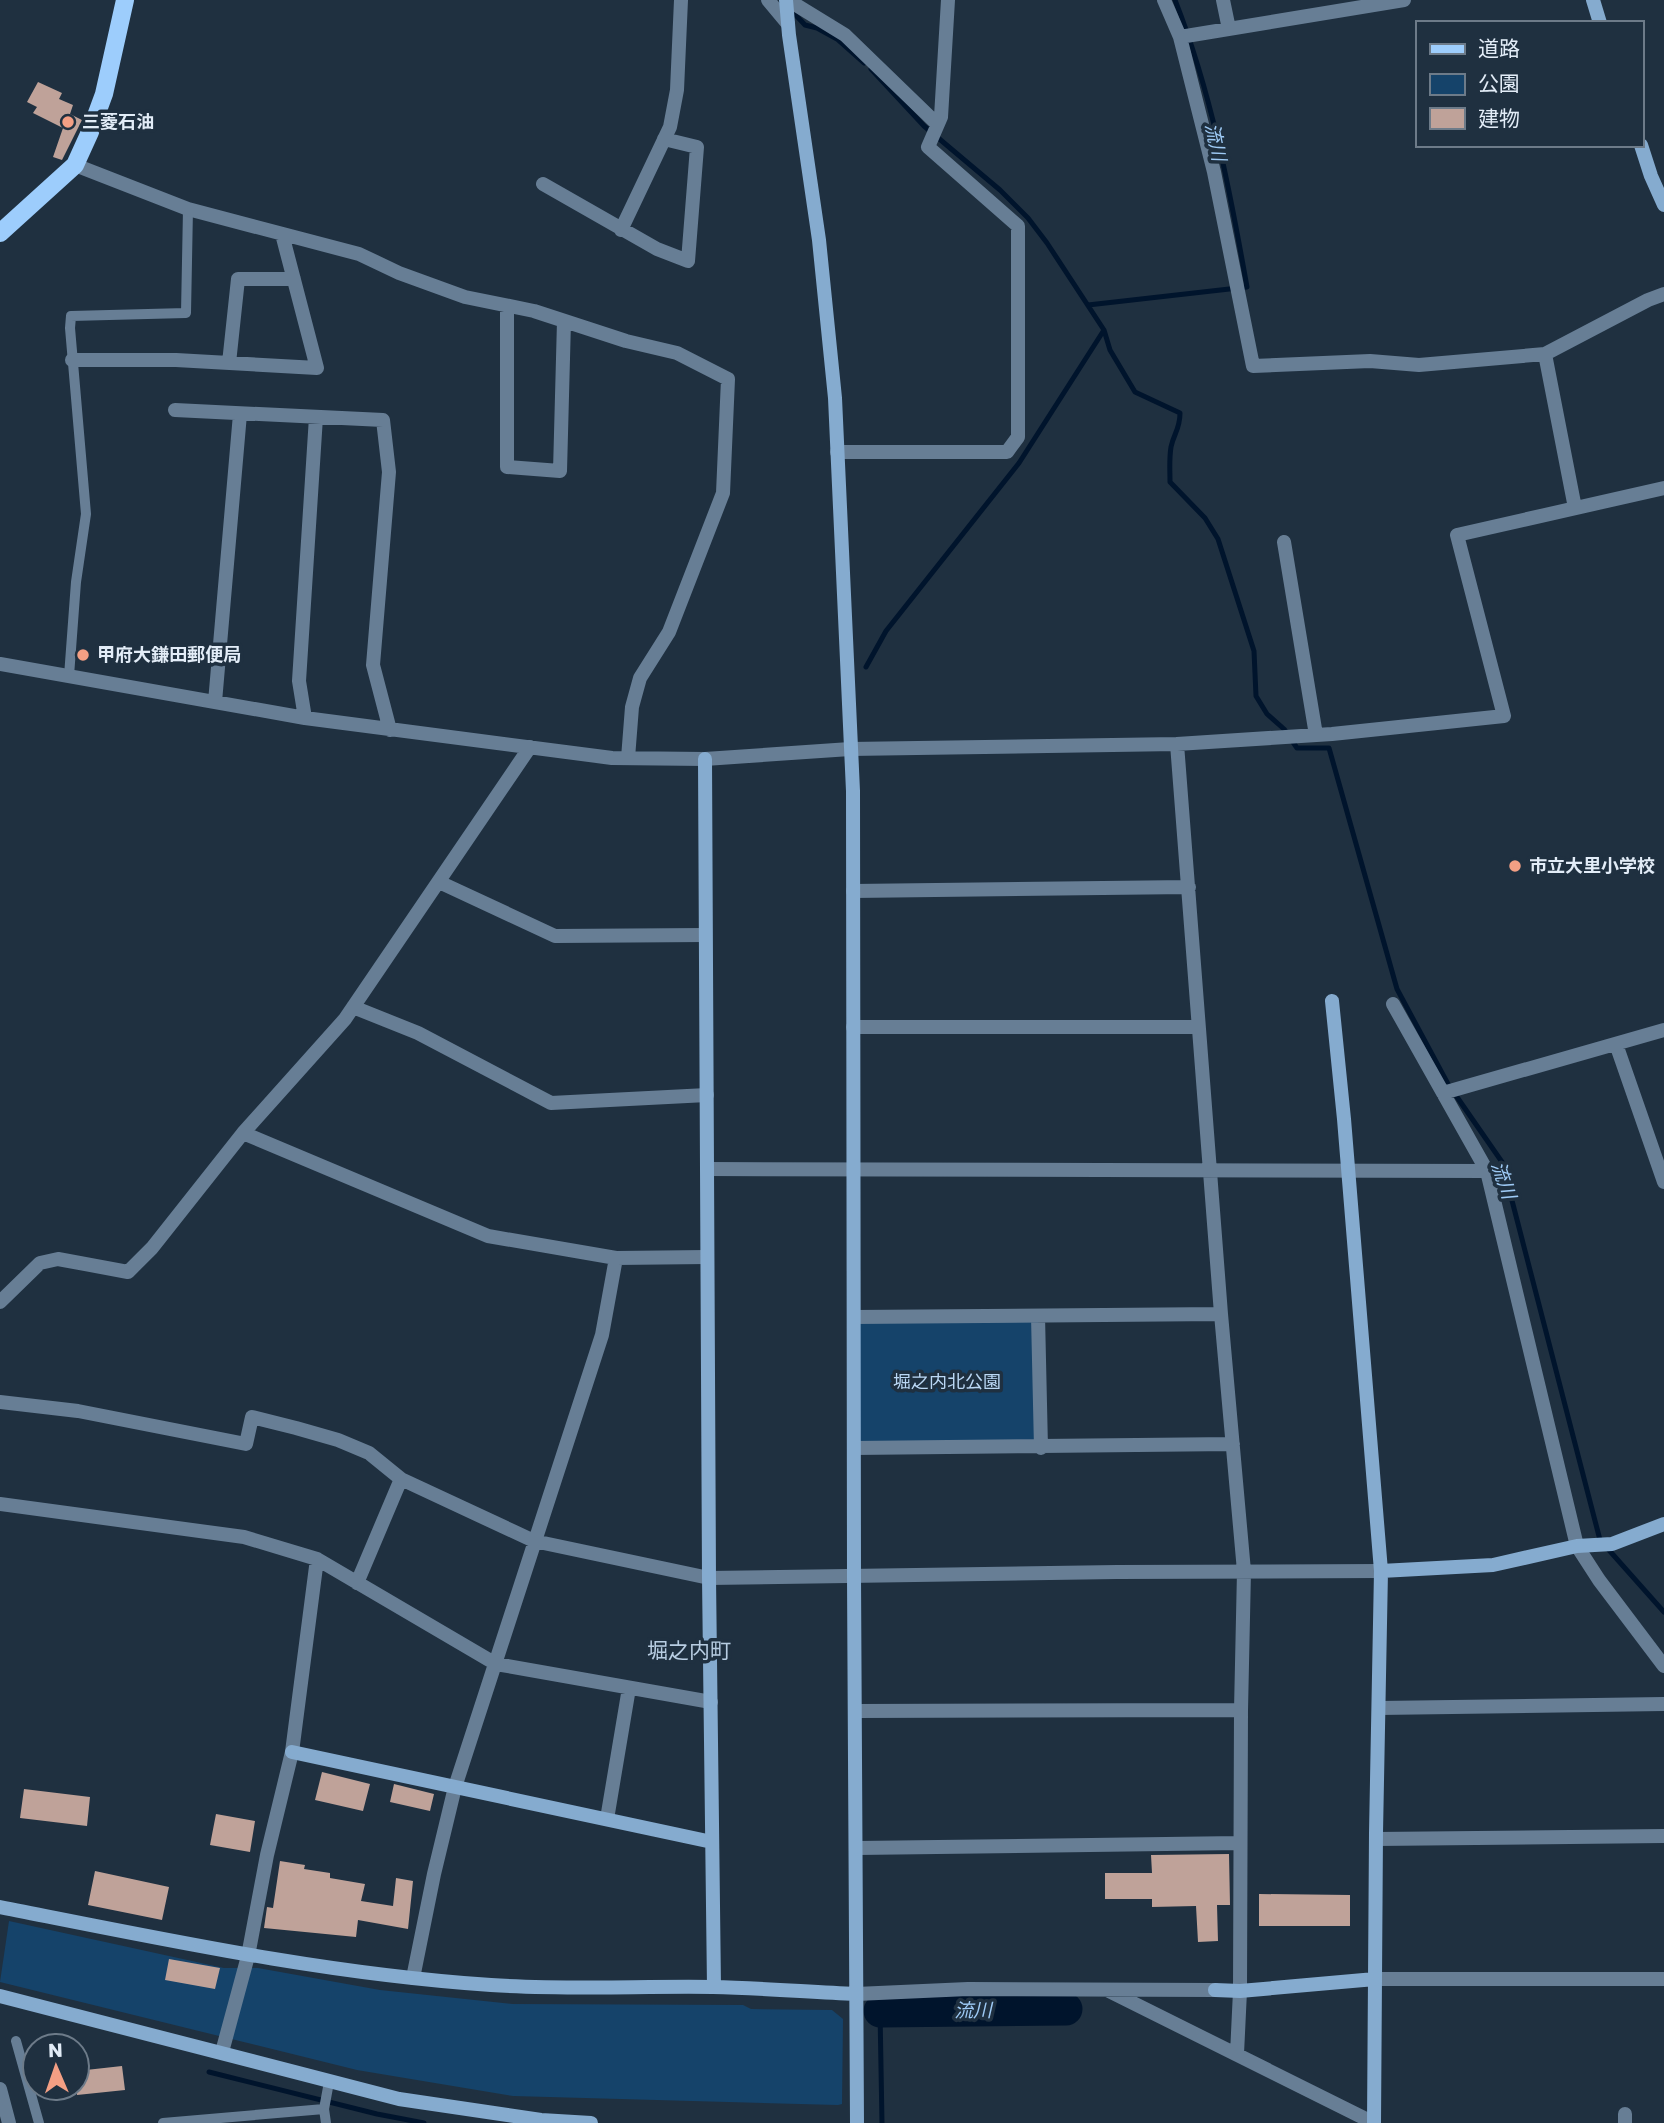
<svg xmlns="http://www.w3.org/2000/svg" width="1664" height="2123" font-family="Poppins,'Noto Sans JP',sans-serif">
<style>
.green{fill:#15436a}
.lines{fill:none;stroke-linecap:round;stroke-linejoin:round}
.stream{stroke:#00142c;stroke-width:5}
.river{stroke:#00142c;stroke-width:33}
.building{fill:#bfa299}
.lane{stroke:#677e95;stroke-width:10}
.street{stroke:#677e95;stroke-width:14}
.secondary{stroke:#85abcf;stroke-width:14}
.primary{stroke:#9dcdfc;stroke-width:18}
.poi-dot{fill:#f39f84;stroke:#1f3040;stroke-width:2.5}
.labels{text-anchor:middle;stroke-width:7;stroke-linejoin:round;paint-order:stroke}
.poi-label{font-size:18px;font-weight:bold;fill:#e2ecf7;stroke:#1f3040;text-anchor:start}
.park-label{font-size:18px;fill:#bad7f4;stroke:#1f3040}
.water-label{font-size:19px;font-style:italic;fill:#9ecaf5;stroke:#1f3040}
.quarter-label{font-size:21px;fill:#b8cde2;stroke:#1f3040}
</style>
<rect width="100%" height="100%" fill="#1f3040"/>
<path class="green" d="M1038,1316l3,132h-187v-131z
M9,1921l215,47h34l122,22 132,14 231,1 8,4 81,1 11,9 -1,85 -4,1 -325,-9 -156,-26 -357,-88z"/>
<g class="lines">
<path class="stream" d="M791,10l14,15 12,3 20,11 27,24
M1088,305l159,-18c-17,-96 -36,-196 -72,-287
M1104,330l6,20 25,42 45,21c0,16 -6,20 -9,34 -2,12 -1,23 -1,35l35,36 13,21 36,112 2,45 11,18 17,15 13,19h32l68,241 51,95 54,78 98,378 64,72
M866,667l20,-36 133,-168 85,-133 -57,-87 -19,-25 -28,-28 -76,-64 -53,-57
M880,2011l2,112
M209,2072l168,42 47,9"/>
<path class="river" d="M880,2011l186,-2"/>
</g>
<path class="building" d="M38,82l24,11 -3,6 14,6 -3,9 12,6 -20,40 -9,-3 10,-29 -30,-15 4,-6 -10,-5z
M322,1772l48,12 -7,27 -48,-11z
M394,1784l40,10 -4,17 -40,-9z
M24,1789l66,8 -3,29 -67,-8z
M216,1814l39,7 -5,31 -40,-7z
M1229,1854l1,51h-13l1,36 -20,1 -2,-36 -44,1v-8h-47v-26h47l-1,-18z
M280,1861l25,4 -1,4 26,4v5l35,6 -4,17 32,5 3,-28 17,3 -5,48 -50,-9 -2,17 -92,-9 3,-21 6,1z
M95,1871l74,16 -7,33 -74,-15z
M1259,1894l91,1v31h-91z
M169,1959l51,9 -5,21 -50,-9z
M122,2066l3,24 -48,5v-24z"/>
<g class="lines">
<path class="lane" d="M69,676l7,-94 10,-68 -16,-186 1,-12 115,-3 2,-104
M16,2041l23,82
M163,2123l161,-14
M326,2123l-2,-14 5,-27"/>
<path class="street" d="M768,0l20,24
M788,0l57,35 92,89
M1164,0l16,37 34,135 39,194 117,-5 49,4 126,-11 103,-54 16,-6
M1223,0l6,29
M1180,37l224,-37
M75,165l113,44 171,45 40,19 66,24 69,14 92,30 51,12 51,26 -5,114 -54,139 -29,46 -8,29 -4,51
M543,184l114,65 31,12 9,-114 -33,-8
M621,230l49,-103 7,-37 4,-90
M507,306v161l53,4 4,-150
M1545,354l30,154
M72,360h104l141,8 -35,-134
M229,363l9,-84h56
M175,410l208,10 6,52 -16,193 17,65
M837,452h170l11,-15v-211l-90,-79 13,-30 7,-117
M1284,542l32,193
M0,664l305,54 307,40 93,1 145,-10 327,-5 155,-10 172,-18 -47,-181 207,-47
M215,702l25,-288
M305,718l-6,-37 17,-264
M1177,744l44,570 23,257 -3,139 -1,281 -3,63
M439,882l116,54 150,-1
M853,891l336,-4
M1393,1004l94,167 90,375 22,34 65,86
M353,1007l65,26 133,70 156,-8
M853,1027h346
M1616,1044l48,138
M1443,1093l221,-63
M243,1133l245,103 128,22 91,-1
M707,1169l780,2
M0,1302l40,-39 18,-4 70,13 24,-24 91,-115 102,-114 185,-272
M1038,1316l3,132
M854,1317l367,-3
M0,1402l78,9 168,33 6,-27 44,11 42,12 31,13 32,26
M854,1448l379,-4
M0,1504l244,33 73,22 179,105 215,38
M357,1583l44,-104 133,62 175,37 408,-6 264,-1
M1379,1708l285,-4
M855,1711l386,-1
M607,1819l22,-131
M1376,1839l288,-3
M857,1848l383,-5
M413,1978l21,-104 21,-87 147,-452 14,-77
M1375,1979h289
M1109,1991l265,132
M856,1994l112,-5 247,1
M222,2052l26,-96 19,-101 25,-103 25,-193
M0,2089l9,34
M1625,2114v9"/>
<path class="secondary" d="M786,0l3,35 30,205 16,158 18,393 1,786 3,546
M1593,0l7,23
M1641,145l10,31 13,29
M705,759l4,819 5,409
M1332,1001l12,118 37,452 -5,262 -2,290
M1381,1571l112,-6 84,-19 35,-2 52,-20
M292,1752l420,90
M0,1907c163,32 325,67 491,78 74,5 148,1 222,2 48,1 96,5 143,7
M1215,1990l25,1 135,-12
M0,1996l399,103 142,21 50,3"/>
<path class="primary" d="M0,233l75,-68 15,-33 14,-38 21,-94"/>
</g>
<g class="poi-dot">
<circle cx="68" cy="122" r="7"/>
<circle cx="83" cy="655" r="7"/>
<circle cx="1515" cy="866" r="7"/>
</g>
<g class="labels">
<g class="poi-label">
<text x="82" y="128">三菱石油</text>
<text x="97" y="661">甲府大鎌田郵便局</text>
<text x="1529" y="872">市立大里小学校</text>
</g>
<g class="park-label">
<text x="947" y="1388">堀之内北公園</text>
</g>
<g class="water-label">
<text transform="translate(1216 142) rotate(78)" y="7">流川</text>
<text transform="translate(1504 1180) rotate(71)" y="7">流川</text>
<text transform="translate(973 2010) rotate(-1)" y="7">流川</text>
</g>
<g class="quarter-label">
<text x="689" y="1658">堀之内町</text>
</g>
</g>
<rect x="1416" y="21" width="228" height="126" fill="#1f3040" stroke="#6d7b89" stroke-width="2"/>
<rect x="1430" y="44" width="35" height="10" fill="#9dcdfc" stroke="#6d7b89" stroke-width="2"/>
<text x="1478" y="56" font-size="21" fill="#e2ecf7">道路</text>
<rect x="1430" y="74" width="35" height="21" fill="#15436a" stroke="#6d7b89" stroke-width="2"/>
<text x="1478" y="91" font-size="21" fill="#e2ecf7">公園</text>
<rect x="1430" y="108" width="35" height="21" fill="#bfa299" stroke="#6d7b89" stroke-width="2"/>
<text x="1478" y="126" font-size="21" fill="#e2ecf7">建物</text>
<g transform="translate(56 2067) rotate(358)"><circle r="33" fill="#1f3040" stroke="#6d7b89" stroke-width="2"/>
<path d="M0-5L12 26L0 18L-12 26Z" fill="#f39f84"/>
<text y="-10" font-size="19" font-weight="bold" text-anchor="middle" fill="#e2ecf7">N</text>
</g>
</svg>
